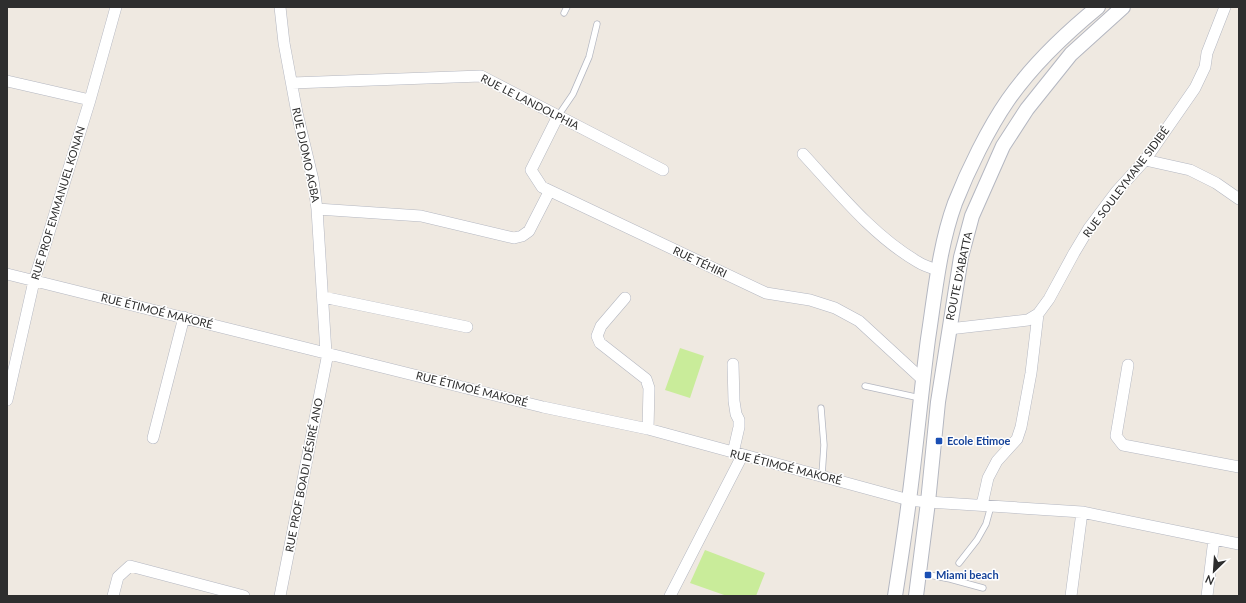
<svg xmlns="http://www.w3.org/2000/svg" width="1246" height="603" font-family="Lato,sans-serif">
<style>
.pitch{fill:#c9ec9a}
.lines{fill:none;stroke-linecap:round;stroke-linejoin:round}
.service-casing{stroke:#b4b7c1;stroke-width:7}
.minor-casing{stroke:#b4b7c1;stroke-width:12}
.tertiary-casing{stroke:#b4b7c1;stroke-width:16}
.service{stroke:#fff;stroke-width:5.5}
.minor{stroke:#fff;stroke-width:11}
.tertiary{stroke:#fff;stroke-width:14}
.transit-dot{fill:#1a4fb4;stroke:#fff;stroke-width:1.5}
.labels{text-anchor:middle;stroke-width:3;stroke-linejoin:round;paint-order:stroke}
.street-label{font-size:11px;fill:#2e2e2e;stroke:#fff}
.transit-label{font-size:11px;font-weight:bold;fill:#164399;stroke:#fff;text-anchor:start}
</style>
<rect width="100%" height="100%" fill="#efe9e1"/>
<path class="pitch" d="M680,348l24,8 -14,42 -25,-8z
M705,550l60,23 -9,23h-29l-37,-13z"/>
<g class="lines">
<defs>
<path id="service" d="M564,13l3,-6
M558,116l15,-22 16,-37 8,-33
M865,386l55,12
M821,408l3,37 -2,30
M959,563l18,-23 9,-16 5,-18
M919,573l31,6 33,9"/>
<path id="minor" d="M280,7l4,36 13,70 16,67 4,29 9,144
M7,81l83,19
M292,83l189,-7 182,94
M558,116l-27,54 11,17 224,106 44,7 25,8 24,13 63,58
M803,154c35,38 70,82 115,108 6,4 13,6 20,8
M1145,160l45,10 26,13 23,16
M317,209l104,7 93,22 8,-2 7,-5 20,-39
M7,274l536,133 105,22 261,71 19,2 154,10 157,32
M323,297l144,30
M625,298l-24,28 -4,10 3,7 46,36 3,9 -1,41
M949,329l79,-9 10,-6 11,-15 25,-46 15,-25 27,-36 29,-32 50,-72 10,-21 2,-14 18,-46
M733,364l1,37 2,13 3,6v7l-6,26
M1128,365l-12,71 7,9 116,22
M7,400l27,-119 56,-181 26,-93
M153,438l31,-121
M982,505l6,-27 9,-17 20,-22 4,-12 10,-54 7,-59
M113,596l5,-19 12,-11 114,30
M280,596l48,-243
M670,596l72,-140
M1071,596l11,-84
M1207,596l7,-57"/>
<path id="tertiary" d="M895,596c5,-32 10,-64 14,-96 7,-53 12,-107 19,-161 7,-45 11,-92 27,-136 13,-33 33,-74 53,-103 25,-36 57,-66 90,-93
M916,596l12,-94 10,-100 23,-145 11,-41 31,-70 24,-37 44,-55 52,-47"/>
</defs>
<use href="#service" class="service-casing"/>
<use href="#minor" class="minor-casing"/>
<use href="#tertiary" class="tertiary-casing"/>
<use href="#service" class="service"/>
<use href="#minor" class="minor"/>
<use href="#tertiary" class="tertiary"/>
</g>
<g class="transit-dot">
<rect x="935" y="437" width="8" height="8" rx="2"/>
<rect x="924" y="571" width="8" height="8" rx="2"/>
</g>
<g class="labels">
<g class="street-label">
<text transform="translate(530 102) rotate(27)" y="4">RUE LE LANDOLPHIA</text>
<text transform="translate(306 155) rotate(78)" y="4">RUE DJOMO AGBA</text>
<text transform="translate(1126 182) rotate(-53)" y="4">RUE SOULEYMANE SIDIBÉ</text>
<text transform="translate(58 203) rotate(-73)" y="4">RUE PROF EMMANUEL KONAN</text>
<text transform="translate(700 262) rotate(25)" y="4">RUE TÉHIRI</text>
<text transform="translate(959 276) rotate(-78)" y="4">ROUTE D'ABATTA</text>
<text transform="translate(157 311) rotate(14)" y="4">RUE ÉTIMOÉ MAKORÉ</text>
<text transform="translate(472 389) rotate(14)" y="4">RUE ÉTIMOÉ MAKORÉ</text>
<text transform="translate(786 467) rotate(14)" y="4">RUE ÉTIMOÉ MAKORÉ</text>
<text transform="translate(304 475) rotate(-79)" y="4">RUE PROF BOADI DÉSIRÉ ANO</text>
</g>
<g class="transit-label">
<text x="947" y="445">Ecole Etimoe</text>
<text x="936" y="579">Miami beach</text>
</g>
</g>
<rect width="1246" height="603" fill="none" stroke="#2e2e2e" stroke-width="16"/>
<g transform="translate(1214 571) rotate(205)" stroke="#ffffff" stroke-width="3" paint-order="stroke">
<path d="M0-3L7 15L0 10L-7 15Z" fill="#2e2e2e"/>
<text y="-6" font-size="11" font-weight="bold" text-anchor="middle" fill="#2e2e2e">N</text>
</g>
</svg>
